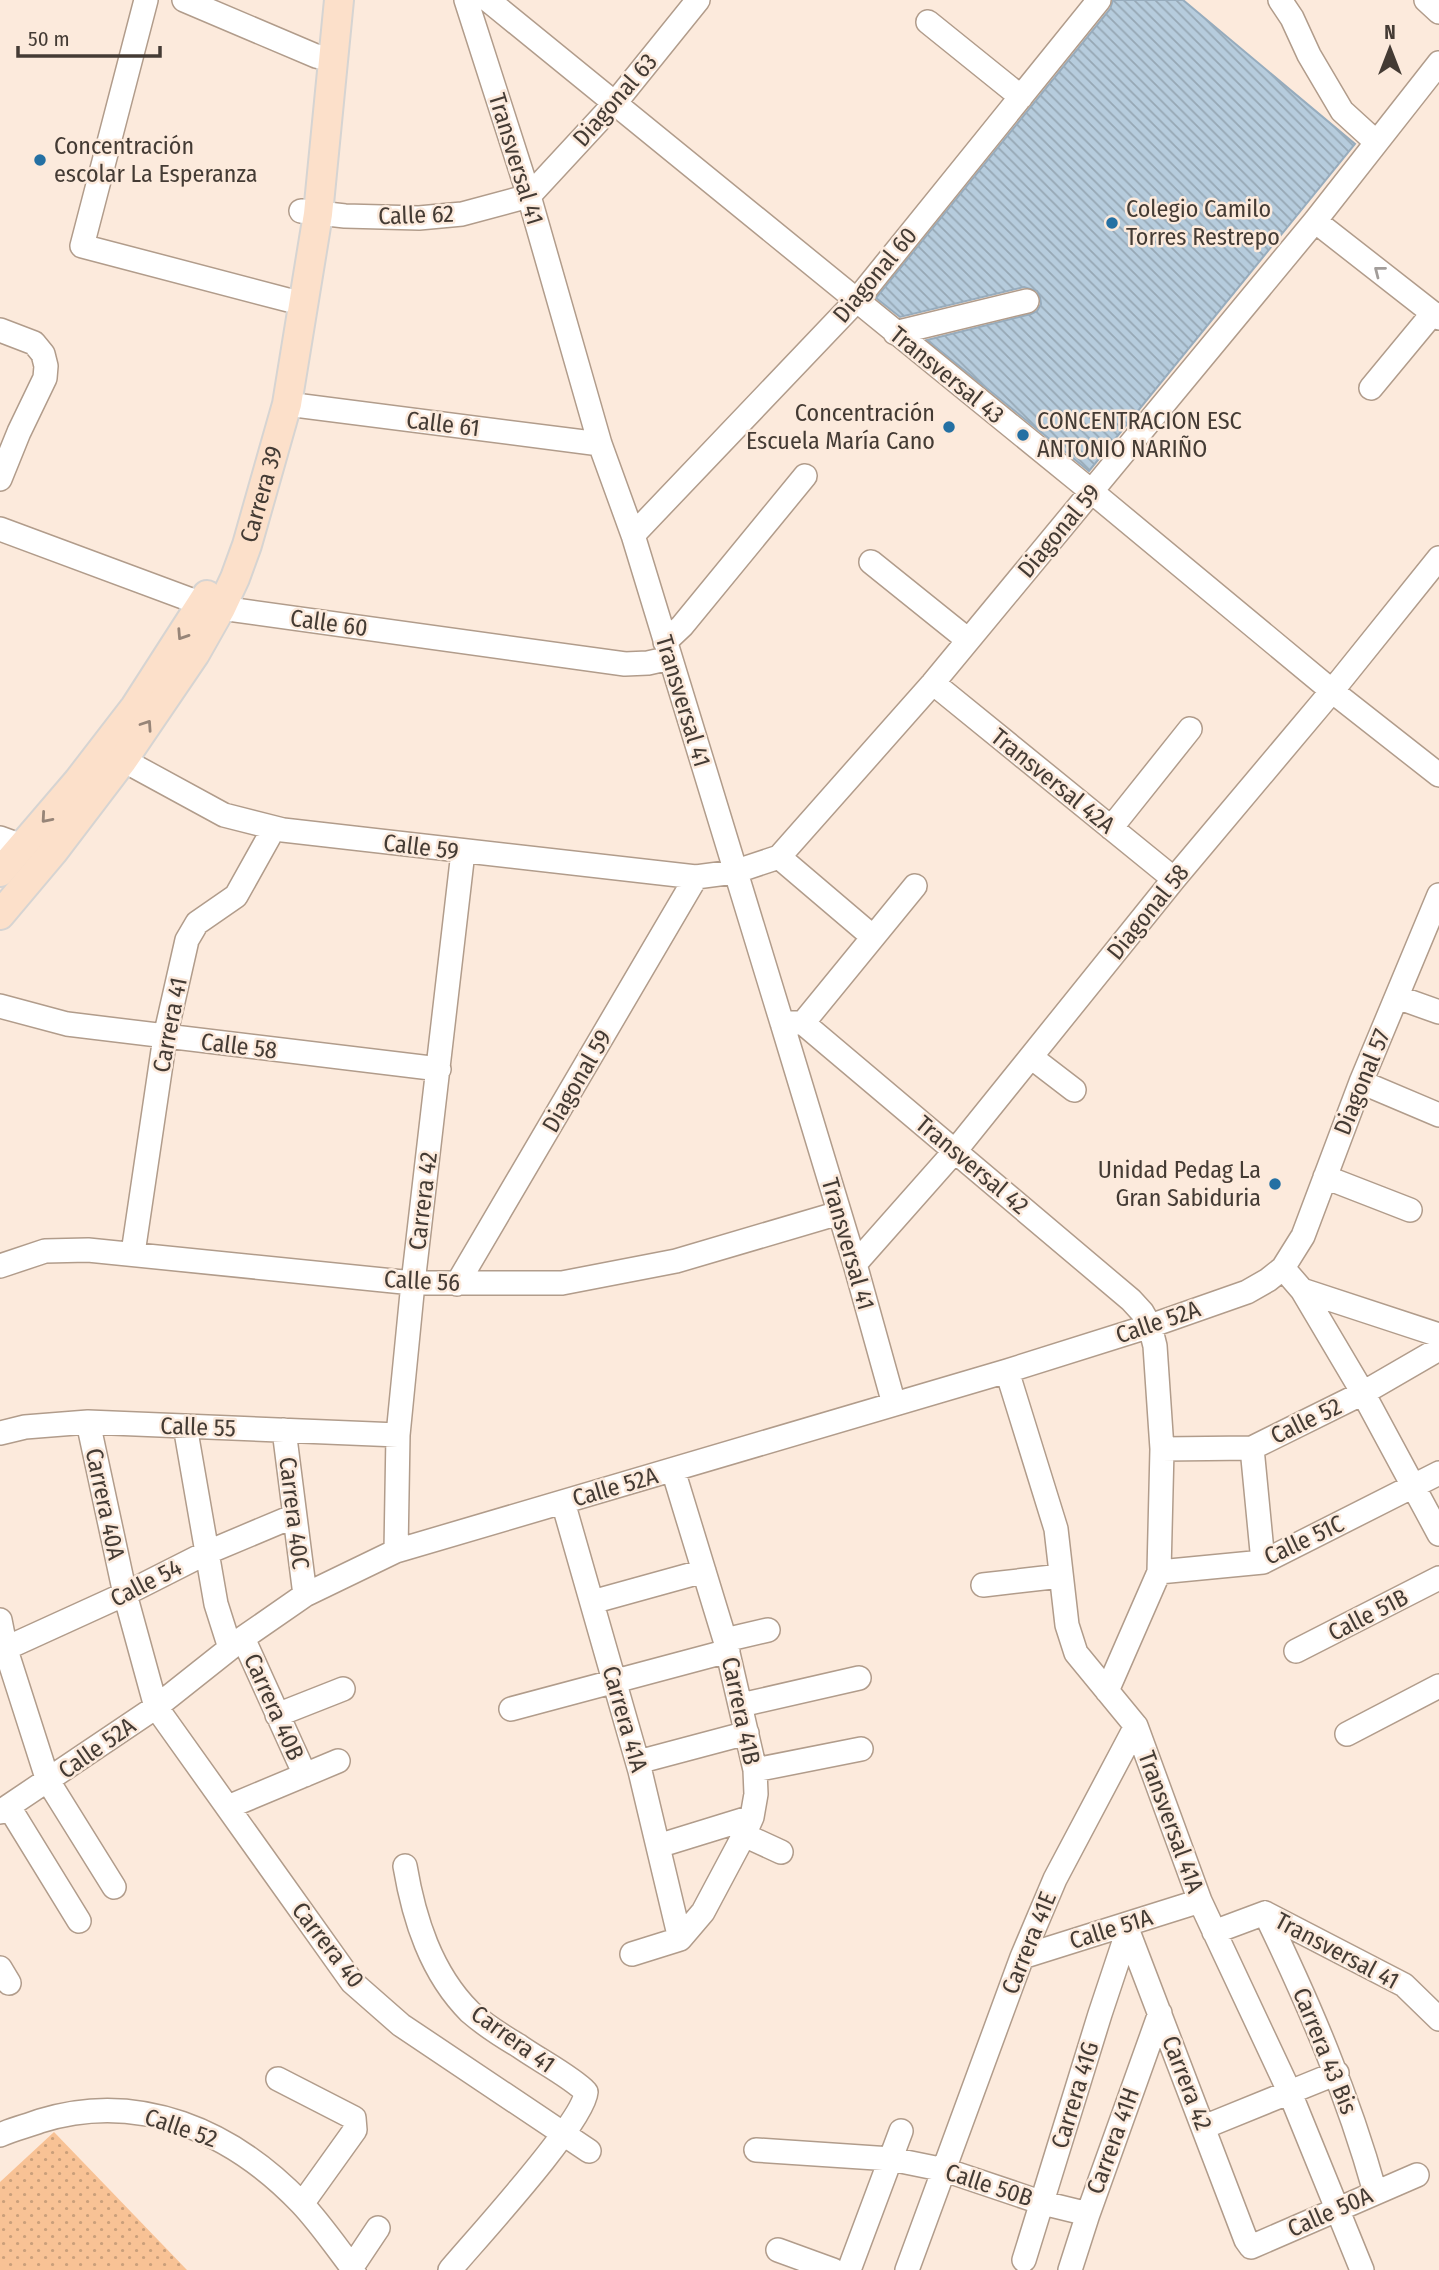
<svg xmlns="http://www.w3.org/2000/svg" width="1439" height="2270" font-family="'Fira Sans Condensed',sans-serif">
<style>
.grass{fill:url(#grass-dots)}
.building{fill:url(#building-back-hatch);stroke:#97acbd;stroke-width:2}
.lines{fill:none;stroke-linecap:round;stroke-linejoin:round}
.minor-casing{stroke:#b19c8b;stroke-width:26}
.major-casing{stroke:#d6d4d2;stroke-width:32}
.minor{stroke:#fff;stroke-width:23}
.major{stroke:#fce0ca;stroke-width:28}
.oneway{stroke:#a29d9a}
.oneway2{stroke:#978578}
.poi-dot{fill:#2470a3;stroke:#fceadc;stroke-width:2.5}
.labels{text-anchor:middle;stroke-width:5;stroke-linejoin:round;paint-order:stroke}
.street-label{font-size:24px;fill:#443b34;stroke:#fceadc}
.poi-label{font-size:24px;fill:#443b34;stroke:#fceadc;text-anchor:start}
</style>
<defs>
<pattern id="grass-dots" width="8" height="8" patternUnits="userSpaceOnUse" patternTransform="scale(1.75)"><rect width="8" height="8" fill="#f8c295"/><path d="M2 2h.1M6 6h.1" fill="none" stroke="#ca9f7a" stroke-width="1.8" stroke-linecap="round"/></pattern>
<pattern id="building-back-hatch" width="6" height="6" patternUnits="userSpaceOnUse" patternTransform="scale(1.75)"><rect width="6" height="6" fill="#b6ccdd"/><path d="M-1 5l2 2M0 0l6 6M5-1l2 2" fill="none" stroke="#96a7b4"/></pattern>
</defs>
<rect width="100%" height="100%" fill="#fceadc"/>
<path class="grass" d="M54,2132l133,138h-187v-88z"/>
<path class="building" d="M1113,0h70l172,144 -266,327 -162,-131 104,-26 6,-3 4,-7 -1,-7 -3,-6 -13,-4 -124,30 -24,-19 234,-289z"/>
<g class="lines">
<defs>
<path id="minor" d="M146,0l-64,246 206,54
M184,0l132,56 17,4
M466,0l63,196 71,248 33,91 149,488 73,241 39,140
M488,0l603,491 241,200 107,84
M1280,0l12,18 17,37 33,56 34,31
M1426,0l13,12
M928,22l93,75
M301,211l44,5 74,2 43,-4 67,-18 86,-93 83,-103
M1315,221l124,97
M0,330l34,13 9,11 3,12 -1,12 -26,54 -19,47
M895,333l132,-32
M1371,388l62,-75
M287,404l313,40
M0,529l202,75 19,4 404,56 23,-1 22,-5
M633,535l223,-234 243,-301
M871,562l97,78
M665,642l17,-16 123,-150
M933,683l241,196
M123,760l101,55 59,15 413,47 38,-5 45,-15 154,-174 382,-462 124,-158
M1111,828l79,-99
M0,838l22,8
M779,857l94,80
M1397,997l42,15
M0,1006l67,18 372,45
M782,1023h21l328,277 11,12 8,14 5,20 7,103 -3,123 -52,119
M803,1023l112,-137
M1031,1057l43,33
M1361,1082l78,33
M1325,1177l85,33
M133,1253l32,-216 22,-97 10,-17 39,-27 38,-68
M855,1264l100,-113 219,-272 158,-188 107,-133
M0,1266l45,-15 43,-1 325,33h149l114,-22 163,-48
M1283,1268l19,22 61,103 76,141
M457,1284l239,-407
M1302,1290l137,45
M1007,1371l49,158 11,96 9,28 60,73 64,175 90,192 72,177
M88,1422l37,172 31,113 196,275 49,43 188,126
M185,1426l31,178 14,44
M284,1430l21,165
M0,1433l25,-6 63,-5 310,13
M1252,1448l11,114
M1162,1449l90,-1 111,-55 76,-44
M673,1470l52,170 30,130 1,24 -4,23 -8,18 -41,77 -23,27
M563,1502l77,269 40,168
M396,1551l2,-116 15,-152 50,-431
M1159,1572l104,-10 176,-89
M983,1585l78,-9
M592,1602l112,-31
M0,1620l6,30 42,131 66,106
M243,1638l62,137
M725,1640l43,-10
M0,1651l125,-57 81,-41 88,-37
M1296,1651l143,-73
M741,1705l118,-27
M511,1709l217,-58
M277,1715l66,-26
M1347,1734l92,-48
M638,1762l109,-29
M755,1770l106,-21
M9,1807l70,114
M228,1807l110,-46
M0,1812l156,-105 87,-69 62,-43 91,-44 611,-180 143,-45 97,-34 21,-12 15,-12 20,-32 58,-154 78,-187
M744,1835l37,17
M658,1846l94,-29
M405,1866c9,53 26,107 65,146 15,13 32,24 49,34 18,13 53,31 67,46 -2,30 -111,148 -136,178
M1265,1913c44,91 83,182 110,279
M1265,1913l139,72 35,34
M1126,1926l120,314 5,7 166,-72
M1214,1932l51,-19
M632,1954l48,-15
M1022,1957l178,-56
M0,1968l9,15
M278,2079l76,39 1,12 -53,74
M1204,2127l133,-54
M0,2135c13,-6 27,-9 40,-14 99,-31 192,10 261,82 19,20 36,45 53,67
M756,2150l135,9 54,11 98,33 45,11
M778,2250l55,20
M1024,2260l76,-246 28,-84
M352,2267l26,-39
M849,2270l52,-139
M907,2270l115,-313 33,-78 81,-153
M1070,2270l18,-56 72,-201"/>
<g id="major">
<path d="M0,872l78,-91 57,-74 72,-112"/>
<path id="s1" d="M0,915l53,-63 70,-92 72,-106 26,-46 14,-30 12,-33 40,-141 31,-190 21,-214"/>
</g>
</defs>
<use href="#minor" class="minor-casing"/>
<use href="#major" class="major-casing"/>
<use href="#minor" class="minor"/>
<use href="#major" class="major"/>
</g>
<defs><path id="oneway-chevron" d="M-2-3.5L2.5 0L-2 3.5" fill="none" stroke-width="1.6" stroke-linecap="round" stroke-linejoin="round" transform="scale(1.75)"/></defs>
<use class="oneway" href="#oneway-chevron" transform="translate(1379 271) rotate(-142)"/>
<g class="oneway2">
<use href="#oneway-chevron" transform="translate(182 635) rotate(123)"/>
<use href="#oneway-chevron" transform="translate(147 725) rotate(-56)"/>
<use href="#oneway-chevron" transform="translate(46 818) rotate(131)"/>
</g>
<g class="poi-dot">
<circle cx="40" cy="160" r="7"/>
<circle cx="1112" cy="223" r="7"/>
<circle cx="949" cy="427" r="7"/>
<circle cx="1023" cy="435" r="7"/>
<circle cx="1275" cy="1184" r="7"/>
</g>
<g class="labels">
<g class="street-label">
<text transform="translate(615 100) rotate(-49)" y="8">Diagonal 63</text>
<text transform="translate(516 159) rotate(73)" y="8">Transversal 41</text>
<text transform="translate(416 215) rotate(-2)" y="8">Calle 62</text>
<text transform="translate(875 275) rotate(-50)" y="8">Diagonal 60</text>
<text transform="translate(947 375) rotate(39)" y="8">Transversal 43</text>
<text transform="translate(443 424) rotate(7)" y="8">Calle 61</text>
<text dy="8" stroke="none"><textPath href="#s1" startOffset="500">Carrera 39</textPath></text>
<text transform="translate(1059 531) rotate(-50)" y="8">Diagonal 59</text>
<text transform="translate(329 623) rotate(8)" y="8">Calle 60</text>
<text transform="translate(683 701) rotate(73)" y="8">Transversal 41</text>
<text transform="translate(1053 781) rotate(39)" y="8">Transversal 42A</text>
<text transform="translate(421 847) rotate(7)" y="8">Calle 59</text>
<text transform="translate(1148 912) rotate(-51)" y="8">Diagonal 58</text>
<text transform="translate(170 1025) rotate(-79)" y="8">Carrera 41</text>
<text transform="translate(239 1046) rotate(7)" y="8">Calle 58</text>
<text transform="translate(577 1081) rotate(-60)" y="8">Diagonal 59</text>
<text transform="translate(1362 1082) rotate(-68)" y="8">Diagonal 57</text>
<text transform="translate(972 1165) rotate(40)" y="8">Transversal 42</text>
<text transform="translate(423 1201) rotate(-83)" y="8">Carrera 42</text>
<text transform="translate(848 1244) rotate(74)" y="8">Transversal 41</text>
<text transform="translate(422 1281) rotate(3)" y="8">Calle 56</text>
<text transform="translate(1158 1322) rotate(-19)" y="8">Calle 52A</text>
<text transform="translate(1306 1421) rotate(-26)" y="8">Calle 52</text>
<text transform="translate(198 1427) rotate(2)" y="8">Calle 55</text>
<text transform="translate(615 1487) rotate(-16)" y="8">Calle 52A</text>
<text transform="translate(105 1504) rotate(78)" y="8">Carrera 40A</text>
<text transform="translate(294 1513) rotate(83)" y="8">Carrera 40C</text>
<text transform="translate(1304 1540) rotate(-25)" y="8">Calle 51C</text>
<text transform="translate(146 1583) rotate(-27)" y="8">Calle 54</text>
<text transform="translate(1368 1615) rotate(-27)" y="8">Calle 51B</text>
<text transform="translate(274 1707) rotate(66)" y="8">Carrera 40B</text>
<text transform="translate(741 1711) rotate(78)" y="8">Carrera 41B</text>
<text transform="translate(625 1719) rotate(74)" y="8">Carrera 41A</text>
<text transform="translate(97 1748) rotate(-35)" y="8">Calle 52A</text>
<text transform="translate(1171 1822) rotate(70)" y="8">Transversal 41A</text>
<text transform="translate(1111 1929) rotate(-17)" y="8">Calle 51A</text>
<text transform="translate(1029 1943) rotate(-68)" y="8">Carrera 41E</text>
<text transform="translate(328 1945) rotate(52)" y="8">Carrera 40</text>
<text transform="translate(1337 1951) rotate(28)" y="8">Transversal 41</text>
<text transform="translate(513 2039) rotate(36)" y="8">Carrera 41</text>
<text transform="translate(1325 2051) rotate(68)" y="8">Carrera 43 Bis</text>
<text transform="translate(1187 2083) rotate(69)" y="8">Carrera 42</text>
<text transform="translate(1075 2095) rotate(-73)" y="8">Carrera 41G</text>
<text transform="translate(181 2128) rotate(19)" y="8">Calle 52</text>
<text transform="translate(1113 2141) rotate(-70)" y="8">Carrera 41H</text>
<text transform="translate(989 2185) rotate(18)" y="8">Calle 50B</text>
<text transform="translate(1330 2212) rotate(-24)" y="8">Calle 50A</text>
</g>
<g class="poi-label">
<text x="54" y="154">Concentración<tspan x="54" dy="28">escolar La Esperanza</tspan></text>
<text x="1126" y="217">Colegio Camilo<tspan x="1126" dy="28">Torres Restrepo</tspan></text>
<text x="935" y="421" text-anchor="end">Concentración<tspan x="935" dy="28">Escuela María Cano</tspan></text>
<text x="1037" y="429">CONCENTRACION ESC<tspan x="1037" dy="28">ANTONIO NARIÑO</tspan></text>
<text x="1261" y="1178" text-anchor="end">Unidad Pedag La<tspan x="1261" dy="28">Gran Sabiduria</tspan></text>
</g>
</g>
<g transform="translate(1390 49)" stroke="#fceadc" stroke-width="5" paint-order="stroke">
<path d="M0-5L12 26L0 18L-12 26Z" fill="#443b34"/>
<text y="-10" font-size="19" font-weight="bold" text-anchor="middle" fill="#443b34">N</text>
</g>
<path d="M18 46v10h142v-10" fill="none" stroke="#443b34" stroke-width="3.5"/>
<text x="28" y="46" font-size="21" fill="#443b34" stroke="#fceadc" stroke-width="5" paint-order="stroke">50 m</text>
</svg>
